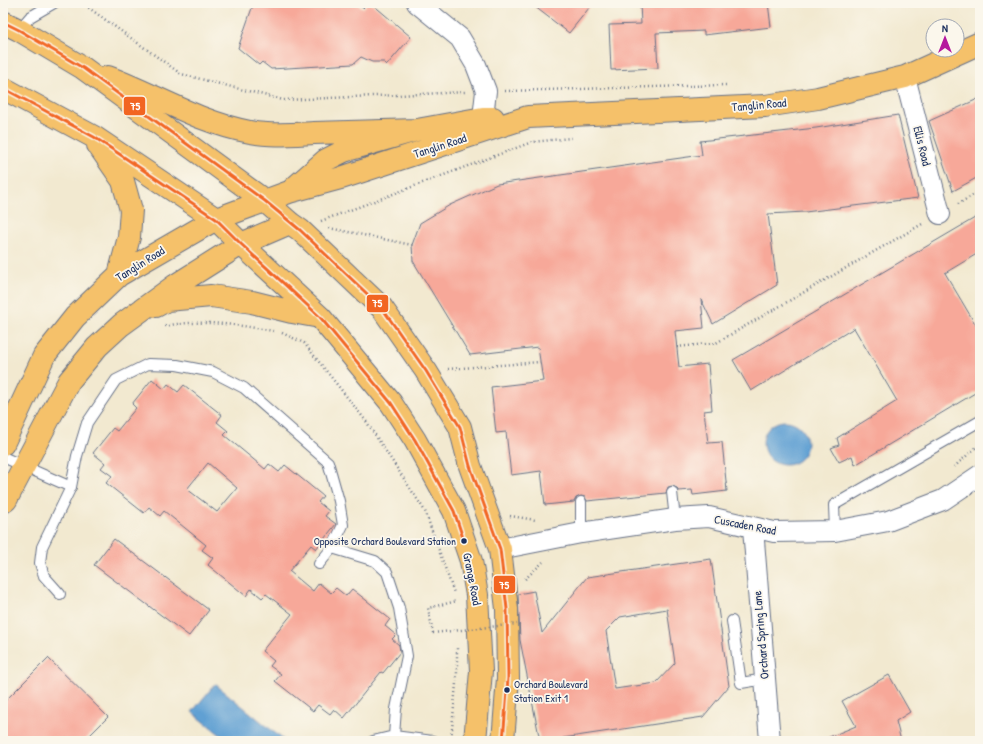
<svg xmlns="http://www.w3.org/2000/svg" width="983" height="744" font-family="'Patrick Hand',sans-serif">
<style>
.water{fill:#60a0d3;stroke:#3e6898}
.building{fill:#f7a899;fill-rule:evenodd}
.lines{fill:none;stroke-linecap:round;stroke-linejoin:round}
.service-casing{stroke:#667086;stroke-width:12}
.minor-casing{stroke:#667086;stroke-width:22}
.primary-casing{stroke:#667086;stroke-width:24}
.path{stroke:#667086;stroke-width:2.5;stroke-dasharray:1 3;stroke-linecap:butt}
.service{stroke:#fff;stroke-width:10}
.minor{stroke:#fff;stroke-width:20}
.primary{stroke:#f5c16b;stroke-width:22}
.path-bridge{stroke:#667086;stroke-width:2.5;stroke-dasharray:1 3;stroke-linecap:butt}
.bus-1-casing{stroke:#fbf7ec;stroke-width:6}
.bus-1{stroke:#f26522;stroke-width:3}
.bus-dot{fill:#1b2f5e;stroke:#fbf7ec;stroke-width:1.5}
.labels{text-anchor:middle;stroke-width:3.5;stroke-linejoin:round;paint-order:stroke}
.bus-label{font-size:11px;fill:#1b2f5e;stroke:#fbf7ec;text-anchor:end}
.street-label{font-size:12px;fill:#1b2f5e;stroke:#fbf7ec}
.line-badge{stroke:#fbf7ec;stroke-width:1.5}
.badge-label{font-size:11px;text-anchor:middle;font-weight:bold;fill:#fff}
</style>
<rect width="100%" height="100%" fill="#fbf7ec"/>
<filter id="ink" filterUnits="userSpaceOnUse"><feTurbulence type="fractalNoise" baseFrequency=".025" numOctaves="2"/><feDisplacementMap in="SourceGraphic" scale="8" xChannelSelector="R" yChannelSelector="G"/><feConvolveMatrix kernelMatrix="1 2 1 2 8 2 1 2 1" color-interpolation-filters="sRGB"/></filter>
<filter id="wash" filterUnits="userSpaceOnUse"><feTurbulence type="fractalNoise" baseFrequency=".012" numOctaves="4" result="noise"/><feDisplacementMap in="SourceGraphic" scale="16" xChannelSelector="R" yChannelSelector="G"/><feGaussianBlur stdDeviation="0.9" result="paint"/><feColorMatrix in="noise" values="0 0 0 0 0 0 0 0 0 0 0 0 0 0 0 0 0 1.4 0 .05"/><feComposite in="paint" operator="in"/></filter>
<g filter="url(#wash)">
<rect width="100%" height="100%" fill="#f2e9d0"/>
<path class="water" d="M763 443a22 22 0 1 1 44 0a22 22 0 1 1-44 0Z
M215,684l70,57h-57l-36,-29z"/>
<g id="blocks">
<path class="building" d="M256,3h99l8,5 5,-5h3l40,34 -24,28 -3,-3h-12l-11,-5 -8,7 -82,5 -9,-7 -3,3 -21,-17 14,-40z
M530,3h63l-24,30z
M640,3h128l3,24 -67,8v-4l-48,2 2,35 -47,2 -2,-45 32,-1z
M980,98v78l-27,15 -24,-70z
M898,115l20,83 -113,14 -37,2 9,71 -64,39 -12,-25 3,29 -29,3 4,36 29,-3 4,46 -8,1 4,32 14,-1 5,49 -34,4 -1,-5 -14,1 -1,-3 -5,-2 -4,1 -2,6 -79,8 -2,-4 -4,-1 -5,2 -2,4 -29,3 -4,-34 -30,4 -5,-43 -10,1 -5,-46 52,-6 -5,-34 -68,8 -57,-94 -1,-16 8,-22 30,-18 47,-21 205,-29 -2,-14 116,-13z
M980,215v37l-35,21 35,59v58l-125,75 -3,-9 -13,6 -8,-14 8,-3 -2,-7 60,-37 -43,-73 -103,63 -18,-31z
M152,379l12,10 4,-5 10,8 6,-7 38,30 -5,7 11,9 -4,4 41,34 4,-5 10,8 6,-7 38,31 -5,6 11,9 -4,5 11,8 -20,25 -5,-4 -22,26 24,20 6,-8 12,10 5,-5 10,8 6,-7 38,30 -5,7 11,9 -4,4 7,6 1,7 -17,21 -2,-1 -37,46 -10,-9 -4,5 -12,-9 -5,6 -38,-30 6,-7 -11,-8 4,-5 -12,-10 30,-37 -26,-20 -4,4 -11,-9 -5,7 -38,-31 5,-7 -11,-8 4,-5 -42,-34 -4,5 -11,-9 -5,6 -38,-30 6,-7 -11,-8 4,-5 -12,-10 20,-25 4,3 19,-23 -4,-4zM208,463l29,25 -20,24 -30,-23z
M114,539l95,71 -20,26 -95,-71z
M711,559l18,127 -26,31 -140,21 1,3h-24l-20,-101 -2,-46 16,-3 8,42 45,-56zM667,609l8,54 -19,20 -41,6 -9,-58 14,-14z
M48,658l60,59 -24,24h-81v-38z
M889,675l21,37 -14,9 5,20h-79v-1l34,-14 -14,-25z"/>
</g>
</g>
<g filter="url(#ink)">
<use href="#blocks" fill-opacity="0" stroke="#667086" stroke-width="1"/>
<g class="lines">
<defs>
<path id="service" d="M19,30l11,-13 24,-14
M3,457l68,30
M672,492l3,27
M581,502v31
M835,531l-1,-26 146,-84
M332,548l43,13 12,11 12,36 8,48 -11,53 -2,27
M60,594l-16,-18 -4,-13 2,-16 29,-60 6,-31 10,-33 29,-43 32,-16 29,1 36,7 31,16 84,74 11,39 4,24 -11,23 -13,16
M732,621l9,62 24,-4
M373,741l21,-5 39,5"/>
<path id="minor" d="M417,3l43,35 16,27 10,26 -3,27
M905,77l35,137
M753,528l17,213
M500,549l81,-16 94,-14 34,-2 65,15 61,-1 53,-10 55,-21 37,-25"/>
<path id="primary" d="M3,22l16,8 64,38 182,133 25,22 10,7 82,78 44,63 34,56 10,39 30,83 7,60 1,69 -5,63
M108,77c48,18 92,46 142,55 20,4 43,2 64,1 34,-1 69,-2 103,-3
M3,88l91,49 122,82 25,25 79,73 71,86 24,37 39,71 17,50 6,34 4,76 -6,70
M98,145l25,36 8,29 -2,27 -10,38
M294,188l32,-28 18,-9 73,-21 66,-12h10
M156,306l11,-6 44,-4 41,6 40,10 28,5
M3,444l41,-88 31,-39 44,-42 97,-56 73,-27 52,-14 187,-61 237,-11 53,-8 87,-21 75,-34
M3,502l3,-2 63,-119 28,-34 24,-22 55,-40 65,-41 49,-21"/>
</defs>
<use href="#service" class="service-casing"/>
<use href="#minor" class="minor-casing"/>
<use href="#primary" class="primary-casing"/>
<path class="path" d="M82,3l99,71 102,26 183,-8
M505,91l221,-6
M958,204l22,-13
M321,221l211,-79 39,-4
M329,228l83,17
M165,326c33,-7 76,-1 108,5
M282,333l22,10 62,78 59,90 29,82
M677,347l39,-4 208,-120
M448,369l92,-7
M954,467l26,-23
M510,516l26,4
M525,579l18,-17
M433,633l-5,-25 29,-7
M451,741l6,-69v-26"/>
<use href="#service" class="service"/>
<use href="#minor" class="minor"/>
<use href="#primary" class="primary"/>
<path class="path-bridge" d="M433,633l84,-9"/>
<defs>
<path id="bus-1" d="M3,22l16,8 64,38 182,133 35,29 82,78 44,63 34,56 10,39 30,83 7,60 1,69 -5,63
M3,88l91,49 122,82 25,25 79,73 71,86 24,37 39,71 10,30"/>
</defs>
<use href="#bus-1" class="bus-1-casing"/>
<use href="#bus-1" class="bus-1"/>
</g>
</g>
<g class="bus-dot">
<circle cx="464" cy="541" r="3.5"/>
<circle cx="507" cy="690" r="3.5"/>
</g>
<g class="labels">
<g class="bus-label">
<text x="456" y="545">Opposite Orchard Boulevard Station</text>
<text x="514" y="688" text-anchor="start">Orchard Boulevard<tspan x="514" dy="14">Station Exit 1</tspan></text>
</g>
<g class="street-label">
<text transform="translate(759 105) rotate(-5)" y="4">Tanglin Road</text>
<text transform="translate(440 146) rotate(-18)" y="4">Tanglin Road</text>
<text transform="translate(922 146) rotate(76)" y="4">Ellis Road</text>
<text transform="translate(140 264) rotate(-32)" y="4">Tanglin Road</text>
<text transform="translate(745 525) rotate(11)" y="4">Cuscaden Road</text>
<text transform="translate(472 579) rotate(79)" y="4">Grange Road</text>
<text transform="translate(761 635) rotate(-95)" y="4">Orchard Spring Lane</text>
</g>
</g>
<g class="line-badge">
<rect x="123" y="96" width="23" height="20" rx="4" fill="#f26522"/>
<rect x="366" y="294" width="23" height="19" rx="4" fill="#f26522"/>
<rect x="493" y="575" width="23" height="19" rx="4" fill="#f26522"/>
</g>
<g class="badge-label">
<text x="135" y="110">75</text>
<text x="377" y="307">75</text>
<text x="504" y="589">75</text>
</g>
<rect width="983" height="744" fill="none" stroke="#fbf7ec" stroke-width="16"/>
<g transform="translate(945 38)"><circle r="19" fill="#fbf7ec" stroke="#a1a7b3"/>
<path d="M0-3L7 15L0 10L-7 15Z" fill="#b5179e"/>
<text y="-6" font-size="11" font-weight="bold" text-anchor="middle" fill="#1b2f5e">N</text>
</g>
</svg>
